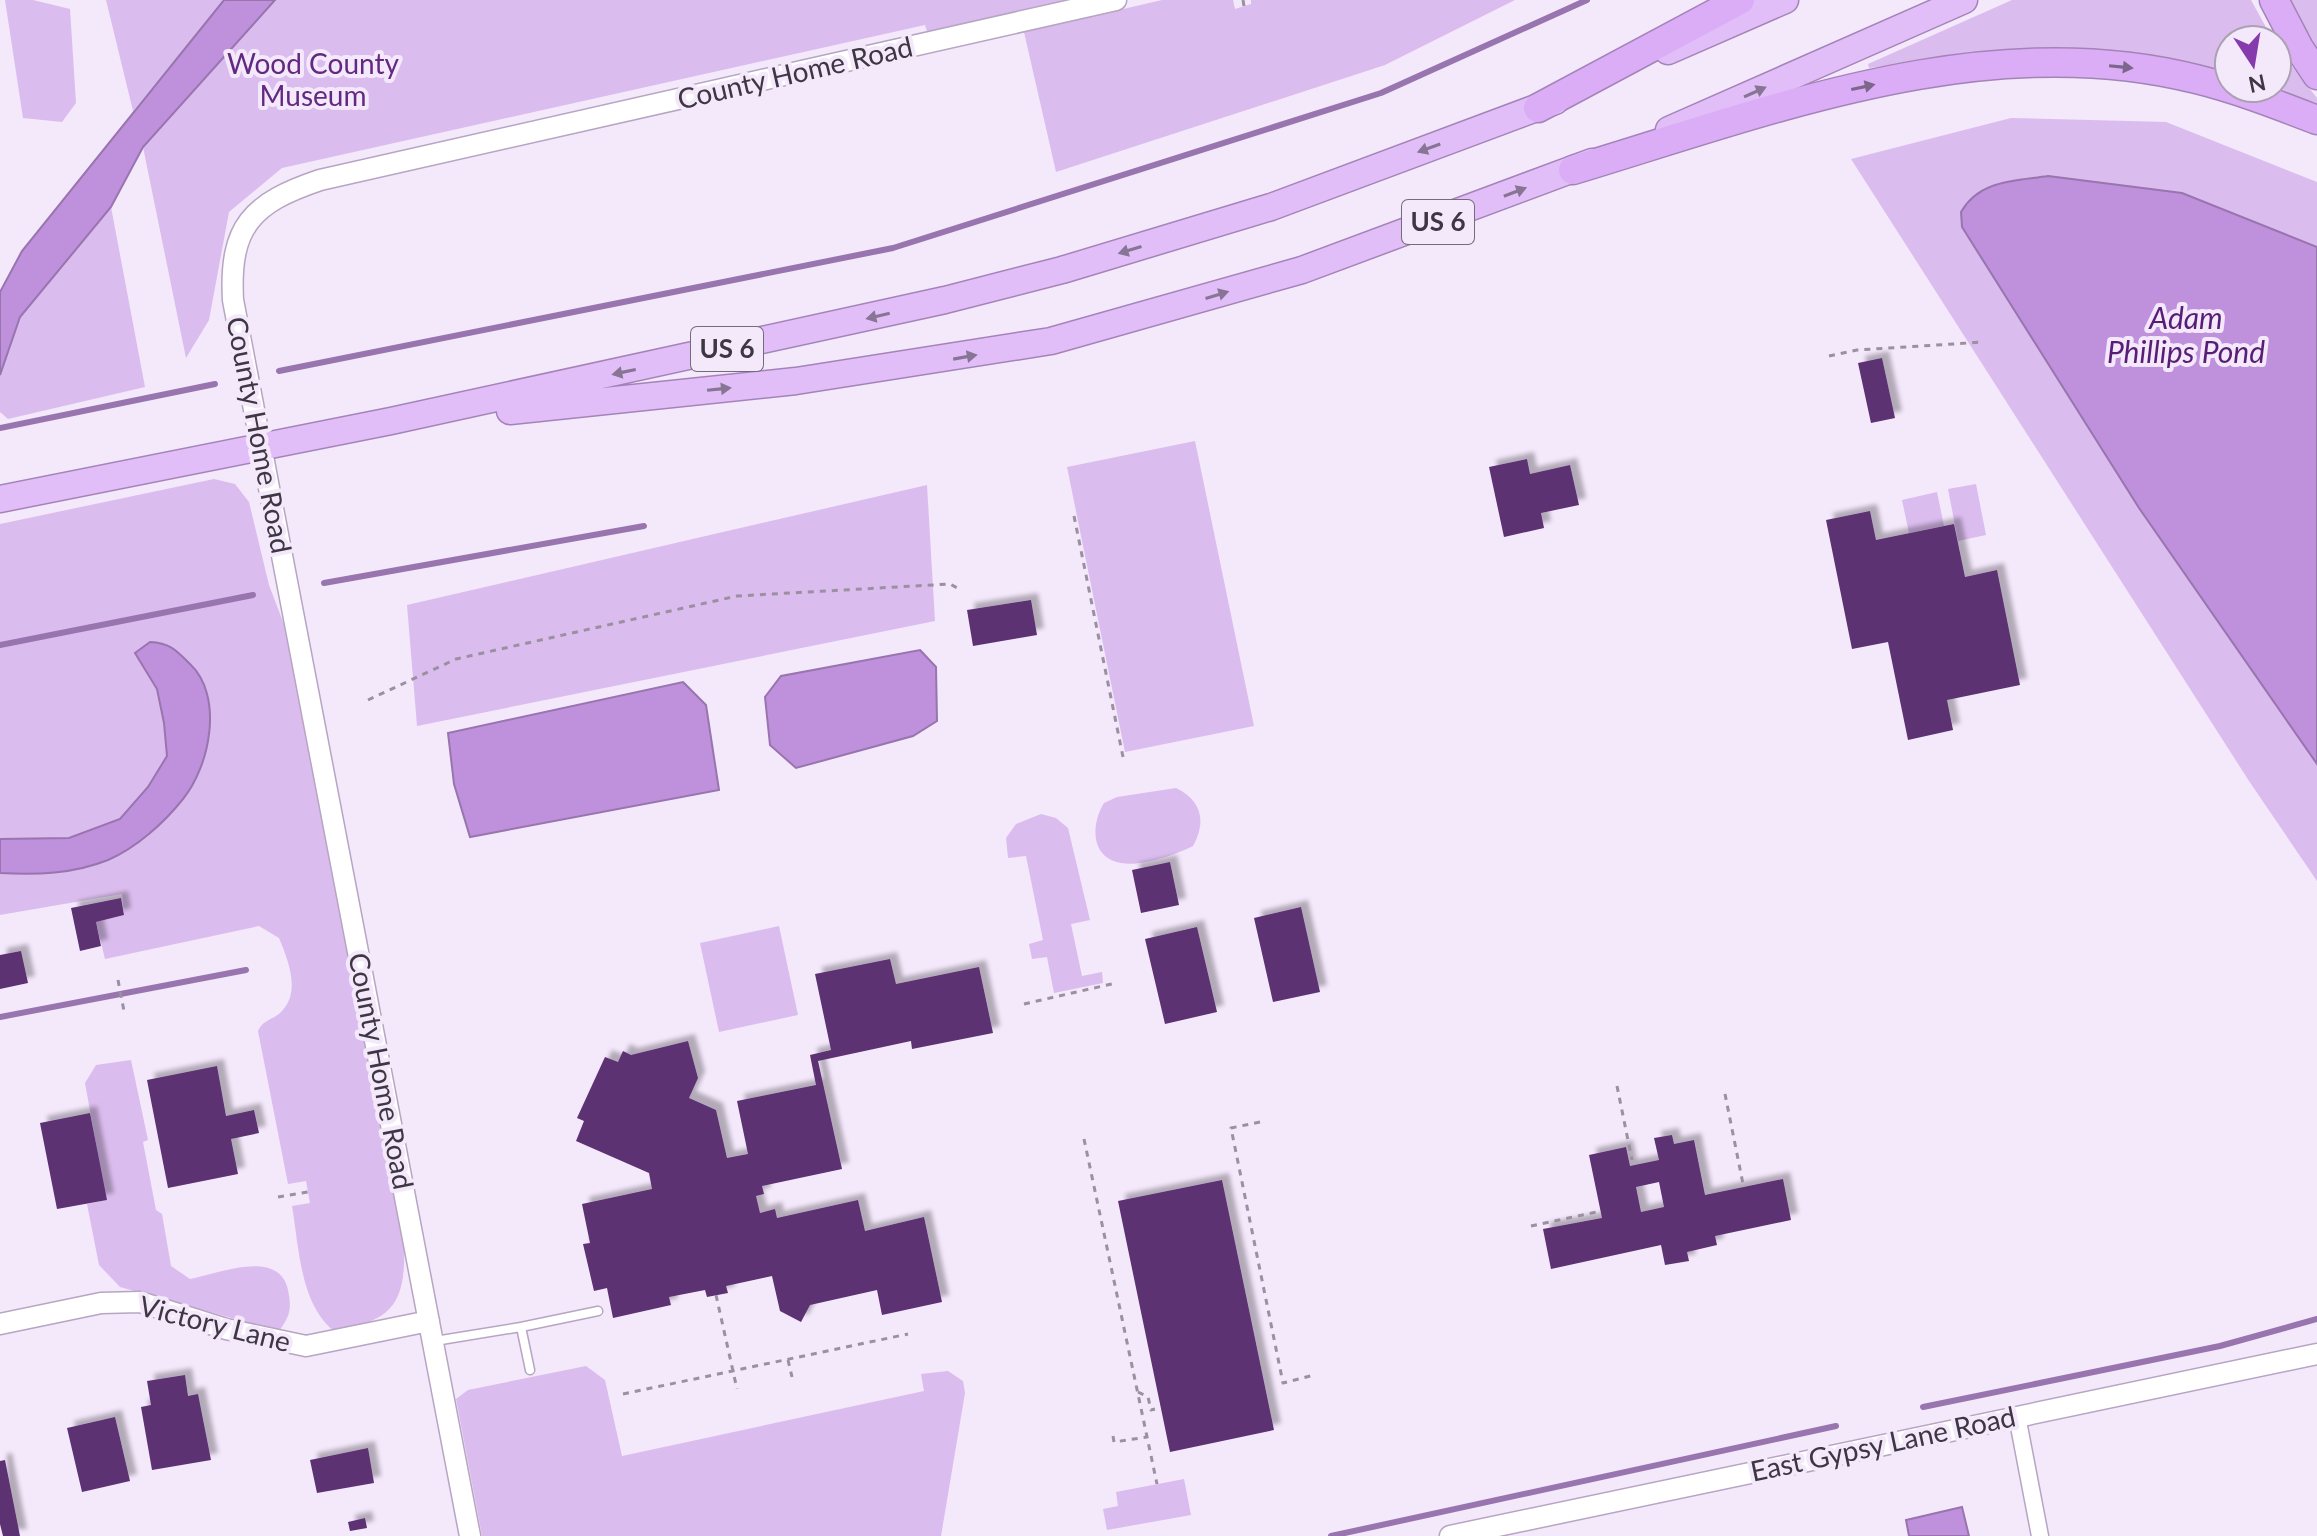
<svg xmlns="http://www.w3.org/2000/svg" width="2317" height="1536" font-family="Lato,sans-serif">
<style>
.green{fill:#dbbcee}
.water{fill:#bf90dc;stroke:#9875ae;stroke-width:2}
.lines{fill:none;stroke-linecap:round;stroke-linejoin:round}
.stream{stroke:#9875ae;stroke-width:6}
.building{fill:#5b3073;fill-rule:evenodd;filter:url(#shadow)}
.service-casing{stroke:#b7a5c3;stroke-width:11}
.minor-casing{stroke:#b7a5c3;stroke-width:19}
.tertiary-casing{stroke:#b7a5c3;stroke-width:23}
.trunk-casing{stroke:#a484b8;stroke-width:29}
.motorway-casing{stroke:#a484b8;stroke-width:31}
.path{stroke:#9a90a0;stroke-width:3;stroke-dasharray:6 6;stroke-linecap:butt}
.service{stroke:#fff;stroke-width:8}
.minor{stroke:#fff;stroke-width:16}
.tertiary{stroke:#fff;stroke-width:20}
.trunk{stroke:#e2bef8;stroke-width:26}
.motorway{stroke:#dbadf7;stroke-width:28}
.oneway{fill:#7d668b}
.oneway2{fill:#887494}
.labels{text-anchor:middle;stroke-width:8;stroke-linejoin:round;paint-order:stroke}
.shield{fill:#f4e8fb;stroke:#756c7a;stroke-width:2}
.shield-label{font-size:26px;font-weight:bold;fill:#3e3743}
.park-label{font-size:28px;fill:#632981;stroke:#f4e8fb}
.street-label{font-size:28px;fill:#3e3743;stroke:#f4e8fb}
.water-label{font-size:30px;font-style:italic;fill:#581d75;stroke:#f4e8fb}
</style>
<defs>
<filter id="shadow"><feDropShadow dx="7" dy="-7" stdDeviation="2" flood-color="#0004"/></filter>
</defs>
<rect width="100%" height="100%" fill="#f4e8fb"/>
<path class="green" d="M5,0h28l37,9 6,94 -14,19 -39,-4z
M106,0h118l-91,111z
M275,0h800l-147,34 -3,-9 -643,143 -53,44 -20,108 -23,38 -43,-211z
M1162,0h71l2,9 16,-5v-4h264l-130,65 -329,107 -32,-140z
M2012,0h239l22,40h-44v36l-90,-21 -112,-7 -158,20 -1,-4z
M2287,0h30v57z
M2277,47l40,51v7l-47,-17h7z
M2011,118l155,4 151,60v699l-68,-100 -398,-622z
M111,207l34,180 -137,32 -8,-7v-37l19,-58z
M1195,441l59,285 -129,26 -58,-285z
M214,479l21,5 14,18 20,83 16,42 119,620c2,59 -14,74 -70,84 -34,-27 -35,-84 -42,-125l18,-3 -4,-22 -18,3 -30,-153c5,-12 16,-11 24,-20 19,-20 6,-51 -3,-73l-20,-12 -154,33 -9,-37 28,-7 -2,-21 -122,21v-391z
M1976,484l10,51 -28,6 -10,-52z
M927,485l8,136 -518,105 -10,-121z
M1937,492l7,34 -35,7 -7,-33z
M1176,788c25,12 31,33 17,58 -18,9 -52,21 -72,17 -31,-5 -30,-39 -17,-60l13,-6z
M1041,814l15,4 12,10 22,92 -19,4 11,52 20,-4 1,11 -49,10 -7,-36 -15,2 -3,-15 14,-4 -17,-84 -18,2 -2,-20 10,-14z
M779,926l19,89 -79,17 -19,-89z
M131,1060l17,80 -5,2 13,68 6,4 9,52 19,13c30,-6 89,-31 98,11 4,19 2,26 -9,41l-159,-44 -21,-22 -12,-61 19,-4 -21,-117 11,-18z
M586,1366l19,14 17,76 302,-65 -3,-17 27,-3 15,10 2,12 -24,143h-459l-26,-137 12,-9z
M1184,1479l7,36 -84,15 -4,-21 15,-3 -2,-14z"/>
<path class="water" d="M224,0h51l-132,147 -32,60 -91,110 -20,58v-83l22,-41z
M2048,176l134,17 135,54v517l-178,-256 -177,-281 -1,-15c18,-32 53,-31 87,-36z
M150,642c20,1 26,8 40,22 34,32 20,102 -7,135 -19,24 -47,49 -75,61 -35,14 -71,15 -108,13v-34l69,-1 51,-19 28,-32 19,-31 -3,-33 -7,-34 -22,-36z
M920,650l16,17 1,54 -24,15 -117,32 -26,-23 -5,-48 16,-21z
M683,682l23,23 13,85 -249,47 -16,-53 -6,-51z
M1962,1507l7,29h-60l-3,-16z"/>
<g class="lines">
<path class="stream" d="M279,371l614,-123 488,-155 206,-93
M0,428l215,-44
M324,583l320,-57
M0,645l253,-50
M0,1017l246,-47
M1923,1407l297,-61 97,-27
M1331,1536l505,-110"/>
</g>
<path class="building" d="M1882,358l13,60 -24,5 -13,-60z
M1527,459l3,15 40,-9 9,40 -38,8 3,15 -40,9 -15,-70z
M1870,511l6,29 78,-16 11,53 32,-7 23,115 -73,15 6,30 -45,10 -20,-98 -36,7 -26,-129z
M1031,600l6,35 -64,11 -6,-36z
M1170,862l9,43 -38,8 -9,-43z
M121,898l3,17 -28,7 5,24 -21,5 -9,-43z
M1301,907l19,85 -47,10 -19,-84z
M1197,927l20,85 -52,12 -20,-85z
M21,951l7,32 -28,6v-34z
M890,959l6,25 83,-17 14,66 -81,16 -1,-8 -93,20 24,108 -80,17 2,8 -8,2 4,17 15,-4 2,9 81,-18 7,31 59,-14 18,85 -60,13 -5,-25 -67,15 -9,17 -21,-11 -8,-35 -46,10 2,7 -21,4 -2,-7 -36,7 2,8 -58,13 -6,-30 -13,3 -11,-47 7,-1 -8,-39 70,-15 -3,-16 -73,-32 8,-20 -7,-3 28,-61 13,5 5,-11 8,4 57,-14 10,37 -9,20 27,12 11,48 21,-4 -11,-53 79,-16 -6,-30 21,-5 -16,-76z
M217,1066l9,50 28,-6 5,23 -28,6 7,35 -70,14 -21,-108z
M90,1113l17,87 -50,9 -17,-86z
M1672,1135l2,9 20,-4 11,55 78,-16 8,41 -76,16 2,9 -30,7 2,9 -24,4 -4,-20 -110,24 -8,-40 59,-11 -13,-63 37,-8 4,19 29,-6 -5,-22zM1659,1182l5,25 -23,5 -5,-25z
M1222,1180l52,250 -104,22 -52,-251z
M185,1375l3,21 10,-2 13,66 -59,10 -11,-63 10,-2 -4,-24z
M115,1417l15,64 -48,11 -15,-64z
M368,1448l6,35 -57,10 -7,-33z
M5,1460l15,76h-17l-3,-12v-63z
M365,1518l2,10 -17,3 -2,-9z"/>
<g class="lines">
<defs>
<path id="service" d="M521,1327l77,-16
M435,1341l86,-14 9,43"/>
<path id="minor" d="M2017,1416l23,120"/>
<path id="tertiary" d="M0,1324l101,-21 39,-1 86,27 80,17 123,-25
M470,1536l-237,-1236c-4,-74 19,-97 87,-120l796,-180
M1450,1536l867,-182"/>
<path id="trunk" d="M1668,51l117,-51
M1669,130l295,-130
M510,411l286,-30 255,-40 251,-71 290,-108
M0,499l391,-78 554,-121 117,-30 209,-63 284,-106"/>
<path id="motorway" d="M2274,0l25,48 18,27
M1538,108l202,-108
M1573,170c199,-60 413,-144 623,-91 41,10 82,26 121,41"/>
</defs>
<use href="#service" class="service-casing"/>
<use href="#minor" class="minor-casing"/>
<use href="#tertiary" class="tertiary-casing"/>
<use href="#trunk" class="trunk-casing"/>
<use href="#motorway" class="motorway-casing"/>
<path class="path" d="M1243,0l1,6
M1829,356l28,-6 127,-8
M1074,516l49,241
M368,700l88,-41 281,-63 213,-12 11,6
M118,980l6,31
M1024,1004l92,-21
M1617,1086l15,74
M1725,1094l18,90
M1260,1122l-29,6 52,255 31,-8
M1084,1139l73,345
M278,1197l30,-5
M1531,1226l66,-14
M716,1295l21,94
M788,1360l4,17
M1138,1392l10,5 3,13 4,-1
M623,1394l285,-60
M1113,1436l1,6 33,-5"/>
<use href="#service" class="service"/>
<use href="#minor" class="minor"/>
<use href="#tertiary" class="tertiary"/>
<use href="#trunk" class="trunk"/>
<use href="#motorway" class="motorway"/>
</g>
<defs><path id="oneway-solid" d="M-6-.8H1V-3.2L6.5 0L1 3.2V.8H-6Z" transform="scale(2)"/></defs>
<g class="oneway">
<use href="#oneway-solid" transform="translate(2121 67) rotate(6)"/>
<use href="#oneway-solid" transform="translate(1863 87) rotate(-12)"/>
</g>
<g class="oneway2">
<use href="#oneway-solid" transform="translate(1755 92) rotate(-24)"/>
<use href="#oneway-solid" transform="translate(1429 148) rotate(160)"/>
<use href="#oneway-solid" transform="translate(1515 192) rotate(-21)"/>
<use href="#oneway-solid" transform="translate(1130 250) rotate(163)"/>
<use href="#oneway-solid" transform="translate(1217 295) rotate(-17)"/>
<use href="#oneway-solid" transform="translate(878 316) rotate(167)"/>
<use href="#oneway-solid" transform="translate(965 357) rotate(-10)"/>
<use href="#oneway-solid" transform="translate(624 372) rotate(168)"/>
<use href="#oneway-solid" transform="translate(719 389) rotate(-6)"/>
</g>
<g class="labels">
<g class="shield">
<rect x="1402" y="200" width="72" height="44" rx="6"/>
<rect x="691" y="327" width="72" height="44" rx="6"/>
</g>
<g class="shield-label">
<text x="1438" y="231">US 6</text>
<text x="727" y="358">US 6</text>
</g>
<g class="park-label">
<text x="313" y="74">Wood County<tspan x="313" dy="32">Museum</tspan></text>
</g>
<g class="street-label">
<text transform="translate(795 73) rotate(-13)" y="10">County Home Road</text>
<text transform="translate(259 435) rotate(79)" y="10">County Home Road</text>
<text transform="translate(381 1071) rotate(79)" y="10">County Home Road</text>
<text transform="translate(215 1324) rotate(14)" y="10">Victory Lane</text>
<text transform="translate(1883 1444) rotate(-12)" y="10">East Gypsy Lane Road</text>
</g>
<g class="water-label">
<text x="2186" y="329">Adam<tspan x="2186" dy="34">Phillips Pond</tspan></text>
</g>
</g>
<g transform="translate(2253 64) rotate(168)"><circle r="38" fill="#f4e8fb" stroke="#aba1b1" stroke-width="2"/>
<path d="M0-6L14 30L0 20L-14 30Z" fill="#863bac"/>
<text y="-12" font-size="22" font-weight="bold" text-anchor="middle" fill="#3e3743">N</text>
</g>
</svg>
